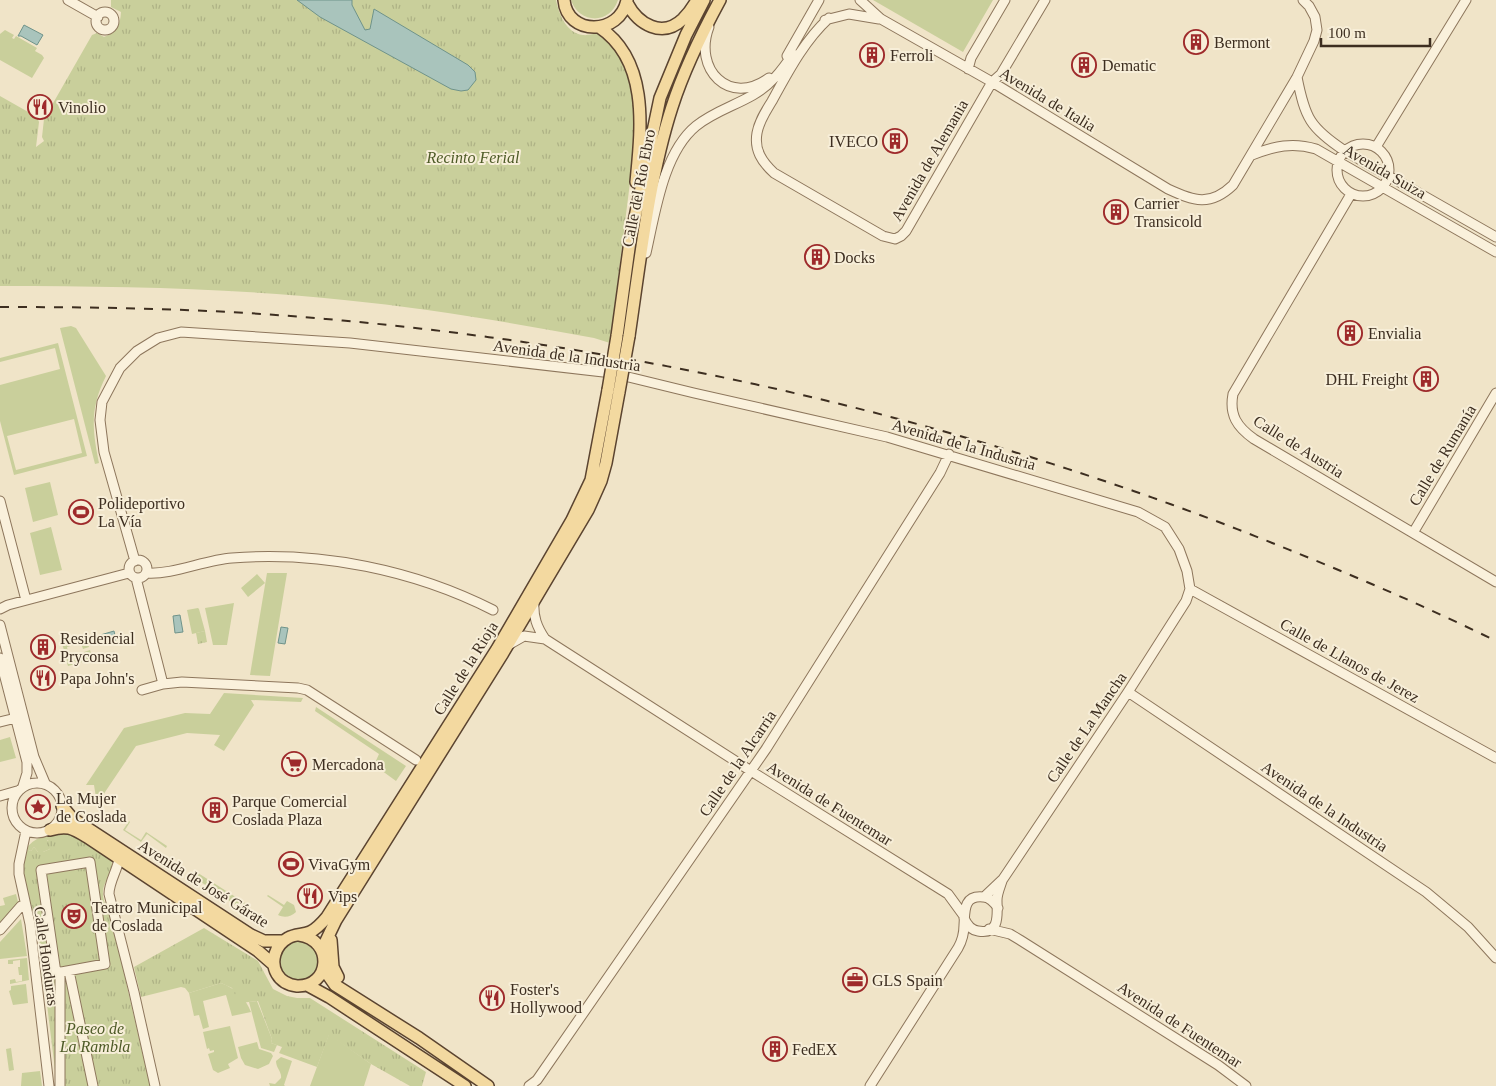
<svg xmlns="http://www.w3.org/2000/svg" width="1496" height="1086" font-family="'Times New Roman',serif">
<style>
.green{fill:#c9cf9b;fill-rule:evenodd}
.park{fill:url(#park-tufts)}
.water{fill:#a9c4bc;stroke:#6f938a}
.lines{fill:none;stroke-linecap:round;stroke-linejoin:round}
.minor-casing{stroke:#8d765c;stroke-width:11}
.major-casing{stroke:#5b4430;stroke-width:14}
.minor{stroke:#faf1dc;stroke-width:9}
.major{stroke:#f3d9a0;stroke-width:11}
.rail{stroke:#3d2e20;stroke-width:2;stroke-dasharray:9 9;stroke-linecap:butt}
.major-bridge-casing{stroke:#5b4430;stroke-width:14;stroke-linecap:butt}
.major-bridge{stroke:#f3d9a0;stroke-width:11}
.labels{text-anchor:middle;stroke-width:4;stroke-linejoin:round;paint-order:stroke}
.poi-label{font-size:16px;fill:#3d2e20;stroke:#f7eed8;text-anchor:start}
.street-label{font-size:16px;fill:#3d2e20;stroke:#f7eed8}
.park-label{font-size:16px;font-style:italic;fill:#4d5a26;stroke:#f7eed8}
</style>
<defs>
<pattern id="park-tufts" width="24" height="20" patternUnits="userSpaceOnUse" patternTransform="scale(1.25)"><rect width="24" height="20" fill="#c9cf9b"/><path d="M3 7l-1-3M5 7V3M7 7l1-3M15 17l-1-3M17 17v-4M19 17l1-3" fill="none" stroke="#aeb285"/></pattern>
</defs>
<rect width="100%" height="100%" fill="#f0e4c8"/>
<path class="green" d="M571,0h47c-8,25 -39,24 -47,0z
M873,0h120l-30,52z
M5,30l9,5 -2,3 2,1 2,-3 21,12 -2,3 7,4 2,3 -12,20 -32,-18v-26z
M71,326l5,2 30,48c-16,32 -14,53 -7,87l-4,1 -35,-136z
M58,343l29,113 -73,19 -14,-54v-36l60,-16 -5,-21 -55,14v-4zM74,419l8,34 -66,17 -9,-34z
M50,482l8,33 -25,7 -8,-34z
M51,527l11,43 -22,5 -10,-42z
M267,573h20l-17,103 -20,-1z
M257,574l8,9 -17,14 -7,-9z
M234,603l-7,42h-14l-8,-37z
M198,608l1,1 6,22 -13,3 -5,-24z
M87,638l2,9 -6,2 -2,-6 -14,4 1,5 -3,1 -3,-9z
M90,650l3,9 -25,7 -3,-9 4,-1 2,5 14,-4 -1,-5z
M224,693l79,5 -2,4 -50,-2 3,5 -30,46 -10,-6 6,-10 -33,-2 -51,13 -39,58 -3,-19h-8l38,-57 61,-15 25,1z
M316,707l90,59 -10,15 -22,-16 5,-11 -64,-43z
M10,737l6,21 -16,4v-22z
M129,821l1,1 -5,8 16,10 5,-8 21,14 -1,2 -19,-14 -6,8 -18,-12z
M62,832l-3,8h-12l3,9 -7,3h-5l-4,-5 -3,4 -5,-2c7,-11 23,-16 36,-17z
M198,873l47,30 1,4 -3,3 -48,-32z
M16,894l3,12 -19,21v-21l5,-1 -2,-7z
M268,895l16,10 3,-4 7,4 2,7c-5,5 -12,6 -18,3l5,-8 -16,-11z
M21,919l6,37 -27,3v-17z
M279 961a20 20 0 1 1 40 0a20 20 0 1 1-40 0Z
M27,958l2,22 -19,4v-4l5,-1 1,3 6,-1v-6h-3l-1,-8h2v-7l-7,1v3h-5v-4z
M221,983c15,6 24,14 30,29l-19,4 -6,-21 -23,6 6,26 -6,2 -4,-14 -5,1 -5,-23z
M26,984l2,19 -15,2 -4,-14 2,-1v-4z
M257,1001l15,38 -1,4 6,2 -3,7 -13,-4 -12,-46z
M230,1026l8,32 -10,6 2,4 -12,5 -5,-3 -5,-16 6,-2v-2l-4,1 -1,-3 -2,1 -4,-17z
M329,1034l42,30 -7,22h-54z
M257,1042l2,7 12,4 2,3 -4,8 -11,5 -13,-4 -4,-7 -3,-11z
M11,1048l3,22 -5,1 -3,-22z
M281,1057l11,4 -8,24 1,1h-15l-1,-3 6,1 6,-6c1,-6 -5,-10 -5,-17z
M40,1071l2,15h-21l1,-13z"/>
<path class="park" d="M111,0h445c3,14 10,33 27,35 6,1 12,-3 19,0 23,10 33,66 34,88 1,9 -1,18 -2,27l-24,193 -16,-5c-83,-15 -166,-30 -250,-38 -114,-12 -229,-14 -344,-14v-190l37,21 2,5 -3,25 8,-6 -2,-4 2,-18 48,-84 5,-2 7,4c13,-5 16,-11 17,-25l-10,-5z
M205,631l2,11 -9,2 -2,-11z
M62,832l10,2 38,24c7,12 -6,20 -7,33 -1,10 6,21 9,30l38,165h-93l-13,-106 -4,-1 -1,-6 4,-1 -7,-59h-5l-10,-41 5,-23 5,2 3,-4 4,5h5l7,-3 -4,-5v-3l6,-2 6,1z
M204,928l54,33 15,28 14,7 10,2h13l116,74 -4,14h-12l-39,-22 -42,-29 -12,32 -38,-14 3,-6 -11,-4 1,-4 -14,-38 -19,2 -7,-15 -11,-5 -32,10 -4,-5 -4,-1 -40,10 -7,-30z"/>
<path class="water" d="M297,0h55v5l13,25 5,-1 4,-20 94,56 7,7 1,8 -8,10 -7,1 -10,-2 -131,-72z
M24,25l19,10 -6,10 -16,-9h-3z
M180,615l3,17 -8,1 -2,-17z
M281,627l7,1 -3,16 -7,-1z
M114,631l2,9 -17,5 -2,-9z"/>
<g class="lines">
<defs>
<path id="minor" d="M68,0l30,17
M860,0l21,19 111,63 176,107c26,12 42,18 65,-4l64,-108 17,-36 3,-11 -2,-13 -6,-11 -6,-6
M96 21a9 9 0 1 1 18 0a9 9 0 1 1-18 0Z
M829,18c-25,23 -41,54 -57,83 -6,10 -13,20 -15,32 -3,17 5,29 17,40l109,63 12,3 6,-3 5,-5 86,-149 9,-8 44,-74
M825,20l24,-6 30,5
M709,27c-16,42 20,80 60,51
M787,56l32,-56
M968,69l3,-11 34,-58
M1297,77c8,41 13,51 48,74l151,86
M1337 170a26 26 0 1 1 52 0a26 26 0 1 1-52 0Z
M1376,147l90,-147
M1252,155c22,-9 41,-13 64,-6l180,103
M1351,194l-118,200c-4,21 4,33 21,45l242,143
M646,253c9,-39 17,-100 50,-127 17,-14 38,-20 57,-31 18,-10 29,-25 40,-41
M0,501l26,99
M1413,533l83,-140
M129 569a9 9 0 1 1 18 0a9 9 0 1 1-18 0Z
M135,561l-31,-109 -4,-32 2,-18 18,-34 17,-17 21,-13 23,-6 169,11 262,30 82,20 193,44 251,75 27,15 14,22 8,22 3,18 -4,12 -58,91 -125,187 -19,18
M146,573c27,2 58,-13 86,-15 89,-7 182,12 261,52
M136,578l27,106
M1190,589l306,169
M534,602c-1,15 3,25 11,37
M0,609l8,-4 121,-32
M0,625l34,132 11,26
M510,644l14,-8 21,3 206,132 197,123 16,22
M0,658l27,104v11l-4,13
M142,690l21,-6 19,-2 116,6 9,2 109,70
M1128,692l298,200 42,35 28,31
M0,722l16,-4
M12 808a25 25 0 1 1 50 0a25 25 0 1 1-50 0Z
M0,796l17,-5
M26,831l-7,33v10l11,50 19,162
M119,859c-2,12 -10,23 -10,35l25,98 21,94
M90,862l15,102 -49,9 -15,-103z
M964,918c3,7 7,12 14,13 23,4 19,-18 19,-31 0,-6 3,-13 5,-19
M989,929l21,5 10,6 198,125 28,21
M0,930l21,-24
M69,971l24,115
M60,972v114
M529,1086l8,-6 229,-331 174,-276 9,-19
M870,1086l88,-138c4,-7 6,-15 6,-23 1,-13 -1,-30 19,-28 7,0 11,5 15,11"/>
<path id="major" d="M564,0c3,36 56,36 63,0
M627,3c11,21 35,36 56,16 5,-5 10,-12 14,-19
M599,27c51,34 42,103 37,155
M617,336l13,-95 30,-143 26,-63 18,-35
M629,336c11,-74 20,-158 43,-229 12,-37 29,-72 48,-107
M62,806l10,12 179,117 13,6h19
M50,830c17,-5 22,-2 37,7l171,114 16,14
M299,935c35,5 32,52 -2,51 -8,-1 -16,-5 -20,-12 -7,-12 -2,-29 11,-36 7,-4 15,-3 22,-6 7,-3 12,-9 17,-15l170,-268 75,-129 19,-40 17,-90
M331,940l2,27 5,10
M324,955l1,-12 11,-23 167,-267 85,-143 13,-29 5,-18 13,-71
M324,964l4,11 7,10 84,53 69,48
M307,985l22,12 136,89"/>
</defs>
<use href="#minor" class="minor-casing"/>
<use href="#major" class="major-casing"/>
<use href="#minor" class="minor"/>
<use href="#major" class="major"/>
<path class="rail" d="M0,307c109,0 218,2 326,12 333,29 662,107 971,234 67,27 134,56 199,88"/>
<defs>
<path id="major-bridge" d="M608,390l9,-54
M619,392l10,-56"/>
</defs>
<use href="#major-bridge" class="major-bridge-casing"/>
<use href="#major-bridge" class="major-bridge"/>
</g>
<defs>
<symbol id="building-ring" viewBox="-11 -11 22 22"><circle r="9.5" fill="#f7eed8" stroke="#9e2a2b" stroke-width="1.5"/><path d="M-4-6H4V6H1V3H-1V6H-4ZM-2.5-4.3h1.7v1.8h-1.7ZM.8-4.3h1.7v1.8H.8ZM-2.5-1h1.7V.8h-1.7ZM.8-1h1.7V.8H.8Z" fill="#9e2a2b"/></symbol>
<symbol id="restaurant-ring" viewBox="-11 -11 22 22"><circle r="9.5" fill="#f7eed8" stroke="#9e2a2b" stroke-width="1.5"/><path d="M-5-6h1v4h1v-4h1v4h1v-4h1v5L-1.5 .5V6h-2V.5L-5-1ZM5-6V6H3V1.5H1.5Q1.5-4 5-6Z" fill="#9e2a2b"/></symbol>
<symbol id="stadium-ring" viewBox="-11 -11 22 22"><circle r="9.5" fill="#f7eed8" stroke="#9e2a2b" stroke-width="1.5"/><path d="M0-5a6.5 5 0 1 0 0 10a6.5 5 0 1 0 0-10ZM-3.5-1.8h7v3.6h-7Z" fill="#9e2a2b"/></symbol>
<symbol id="supermarket-ring" viewBox="-11 -11 22 22"><circle r="9.5" fill="#f7eed8" stroke="#9e2a2b" stroke-width="1.5"/><path d="M-6-5.5h2.5l.6 2H6L4.5 2H-2.5L-4.4-4H-6ZM-1.5 3.2a1.3 1.3 0 1 0 .1 0ZM3 3.2a1.3 1.3 0 1 0 .1 0Z" fill="#9e2a2b"/></symbol>
<symbol id="sight-ring" viewBox="-11 -11 22 22"><circle r="9.5" fill="#f7eed8" stroke="#9e2a2b" stroke-width="1.5"/><path d="M0-6L1.8-2.2L6-1.7L2.9 1.2L3.7 5.4L0 3.3L-3.7 5.4L-2.9 1.2L-6-1.7L-1.8-2.2Z" fill="#9e2a2b"/></symbol>
<symbol id="theatre-ring" viewBox="-11 -11 22 22"><circle r="9.5" fill="#f7eed8" stroke="#9e2a2b" stroke-width="1.5"/><path d="M-5-5.5Q0-4 5-5.5V0Q5 5 0 6Q-5 5-5 0ZM-3.3-2.5H-1v1.5H-3.3ZM1-2.5H3.3v1.5H1ZM-2.8 1Q0 5.5 2.8 1Z" fill="#9e2a2b"/></symbol>
<symbol id="office-ring" viewBox="-11 -11 22 22"><circle r="9.5" fill="#f7eed8" stroke="#9e2a2b" stroke-width="1.5"/><path d="M-6-3h4V-5.5h4V-3h4V5H-6ZM-1-4.5V-3h2v-1.5ZM-6 0V1H6V0Z" fill="#9e2a2b"/></symbol>
</defs>
<g fill-rule="evenodd">
<use href="#building-ring" x="1182" y="28" width="28" height="28"/>
<use href="#building-ring" x="858" y="41" width="28" height="28"/>
<use href="#building-ring" x="1070" y="51" width="28" height="28"/>
<use href="#restaurant-ring" x="26" y="93" width="28" height="28"/>
<use href="#building-ring" x="881" y="127" width="28" height="28"/>
<use href="#building-ring" x="1102" y="198" width="28" height="28"/>
<use href="#building-ring" x="803" y="243" width="28" height="28"/>
<use href="#building-ring" x="1336" y="319" width="28" height="28"/>
<use href="#building-ring" x="1412" y="365" width="28" height="28"/>
<use href="#stadium-ring" x="67" y="498" width="28" height="28"/>
<use href="#building-ring" x="29" y="633" width="28" height="28"/>
<use href="#restaurant-ring" x="29" y="664" width="28" height="28"/>
<use href="#supermarket-ring" x="280" y="750" width="28" height="28"/>
<use href="#sight-ring" x="24" y="793" width="28" height="28"/>
<use href="#building-ring" x="201" y="796" width="28" height="28"/>
<use href="#stadium-ring" x="277" y="850" width="28" height="28"/>
<use href="#restaurant-ring" x="296" y="882" width="28" height="28"/>
<use href="#theatre-ring" x="60" y="902" width="28" height="28"/>
<use href="#office-ring" x="841" y="966" width="28" height="28"/>
<use href="#restaurant-ring" x="478" y="984" width="28" height="28"/>
<use href="#building-ring" x="761" y="1035" width="28" height="28"/>
</g>
<g class="labels">
<g class="poi-label">
<text x="1214" y="48">Bermont</text>
<text x="890" y="61">Ferroli</text>
<text x="1102" y="71">Dematic</text>
<text x="58" y="113">Vinolio</text>
<text x="878" y="147" text-anchor="end">IVECO</text>
<text x="1134" y="209">Carrier<tspan x="1134" dy="18">Transicold</tspan></text>
<text x="834" y="263">Docks</text>
<text x="1368" y="339">Envialia</text>
<text x="1408" y="385" text-anchor="end">DHL Freight</text>
<text x="98" y="509">Polideportivo<tspan x="98" dy="18">La Vía</tspan></text>
<text x="60" y="644">Residencial<tspan x="60" dy="18">Pryconsa</tspan></text>
<text x="60" y="684">Papa John's</text>
<text x="312" y="770">Mercadona</text>
<text x="56" y="804">La Mujer<tspan x="56" dy="18">de Coslada</tspan></text>
<text x="232" y="807">Parque Comercial<tspan x="232" dy="18">Coslada Plaza</tspan></text>
<text x="308" y="870">VivaGym</text>
<text x="328" y="902">Vips</text>
<text x="92" y="913">Teatro Municipal<tspan x="92" dy="18">de Coslada</tspan></text>
<text x="872" y="986">GLS Spain</text>
<text x="510" y="995">Foster's<tspan x="510" dy="18">Hollywood</tspan></text>
<text x="792" y="1055">FedEX</text>
</g>
<g class="street-label">
<text transform="translate(1048 99) rotate(31)" y="6">Avenida de Italia</text>
<text transform="translate(929 160) rotate(-60)" y="6">Avenida de Alemania</text>
<text transform="translate(1385 171) rotate(30)" y="6">Avenida Suiza</text>
<text transform="translate(638 188) rotate(-79)" y="6">Calle del Río Ebro</text>
<text transform="translate(567 355) rotate(8)" y="6">Avenida de la Industria</text>
<text transform="translate(964 444) rotate(16)" y="6">Avenida de la Industria</text>
<text transform="translate(1299 446) rotate(32)" y="6">Calle de Austria</text>
<text transform="translate(1442 455) rotate(-59)" y="6">Calle de Rumanía</text>
<text transform="translate(1350 660) rotate(29)" y="6">Calle de Llanos de Jerez</text>
<text transform="translate(465 668) rotate(-58)" y="6">Calle de la Rioja</text>
<text transform="translate(1086 727) rotate(-56)" y="6">Calle de La Mancha</text>
<text transform="translate(737 763) rotate(-56)" y="6">Calle de la Alcarria</text>
<text transform="translate(830 803) rotate(32)" y="6">Avenida de Fuentemar</text>
<text transform="translate(1325 806) rotate(34)" y="6">Avenida de la Industria</text>
<text transform="translate(204 883) rotate(32)" y="6">Avenida de José Gárate</text>
<text transform="translate(47 956) rotate(82)" y="6">Calle Honduras</text>
<text transform="translate(1180 1024) rotate(33)" y="6">Avenida de Fuentemar</text>
</g>
<g class="park-label">
<text x="473" y="163">Recinto Ferial</text>
<text x="95" y="1034">Paseo de<tspan x="95" dy="18">La Rambla</tspan></text>
</g>
</g>
<path d="M1321 38v8h109v-8" fill="none" stroke="#3d2e20" stroke-width="2.5"/>
<text x="1328" y="38" font-size="15" fill="#3d2e20" stroke="#f7eed8" stroke-width="4" paint-order="stroke">100 m</text>
</svg>
